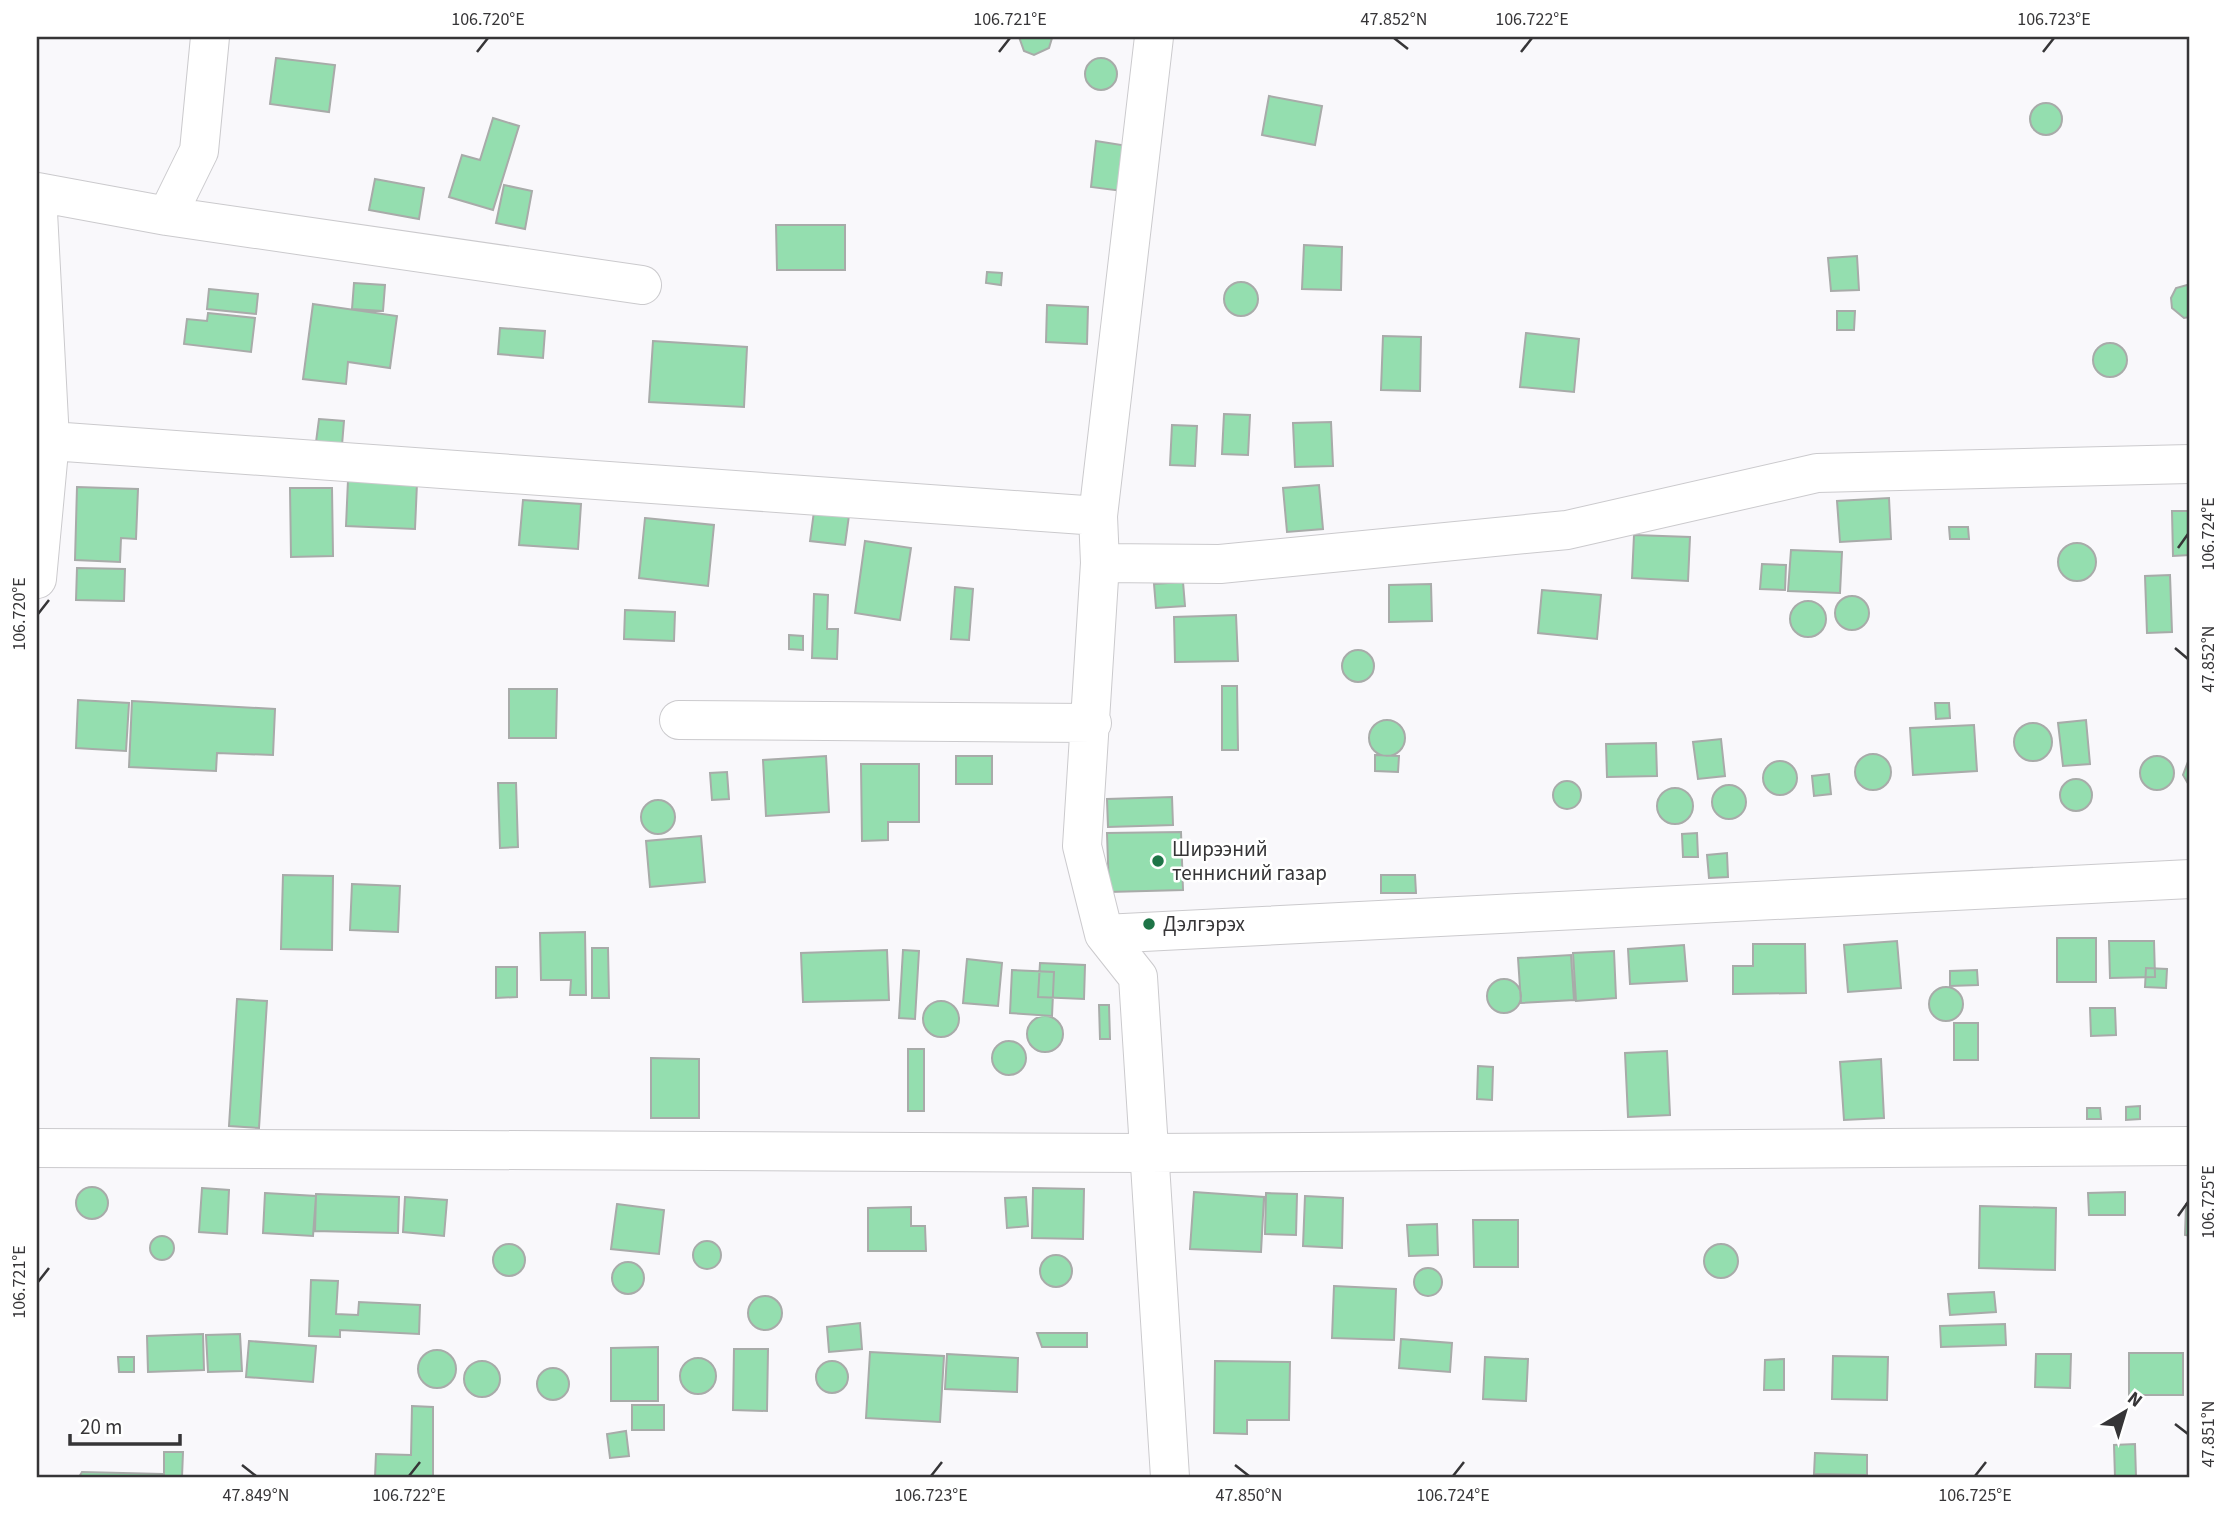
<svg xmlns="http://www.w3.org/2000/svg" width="2227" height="1514" viewBox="0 0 2227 1514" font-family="'Source Sans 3',sans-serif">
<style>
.building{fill:#94deaf;stroke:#a8aba9;stroke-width:2}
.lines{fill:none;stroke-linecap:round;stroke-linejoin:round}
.minor-casing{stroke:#cbcacd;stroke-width:40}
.minor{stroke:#fff;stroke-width:38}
.ticks{fill:none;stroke:#363537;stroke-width:2.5}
.poi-dot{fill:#1e7447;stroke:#fff;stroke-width:2.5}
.labels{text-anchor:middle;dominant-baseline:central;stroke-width:5;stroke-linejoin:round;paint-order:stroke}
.poi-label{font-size:21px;fill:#363537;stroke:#fff;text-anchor:start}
.neatline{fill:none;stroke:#363537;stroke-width:2.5}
.ticks-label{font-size:18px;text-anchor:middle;fill:#363537}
</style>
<rect width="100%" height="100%" fill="#f9f8fb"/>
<!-- building -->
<path class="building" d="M1019 37H1051L1052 38 1049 48 1034 55 1024 51Z
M1085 74a16 16 0 1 1 32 0a16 16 0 1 1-32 0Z
M276 58 335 65 329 112 270 104Z
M1269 96 1322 106 1315 145 1262 135Z
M2030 119a16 16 0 1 1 32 0a16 16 0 1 1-32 0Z
M493 118 519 126 493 210 449 197 462 155 480 160Z
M1096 141 1128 146 1122 191 1091 187Z
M375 179 424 188 419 219 369 210Z
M504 185 532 191 525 229 496 223Z
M776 225H845V270H777Z
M1304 245 1342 247 1341 290 1302 289Z
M1857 256 1859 290 1831 291 1828 258Z
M987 272 1002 273 1001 285 986 283Z
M1224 299a17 17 0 1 1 34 0a17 17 0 1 1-34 0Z
M354 283 385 285 383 311 352 309Z
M2187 285H2190V317L2184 318 2172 308 2171 298 2176 288Z
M209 289 258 294 256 314 207 309Z
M313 304 397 316 390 368 348 362 346 384 303 379Z
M1047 305 1088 307 1087 344 1046 342Z
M1837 311H1855L1854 330H1837Z
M208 313 255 318 251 352 184 344 187 319 207 321Z
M500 328 545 331 543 358 498 354Z
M1526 333 1579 339 1574 392 1520 387Z
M1383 336 1421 337 1420 391 1381 390Z
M653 341 747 347 744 407 649 402Z
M2093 360a17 17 0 1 1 34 0a17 17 0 1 1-34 0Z
M1224 414 1250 415 1248 455 1222 454Z
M319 419 344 421 342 445 316 442Z
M1331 422 1333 466 1295 467 1293 423Z
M1172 425 1197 426 1195 466 1170 465Z
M348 480 417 483 415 529 346 526Z
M1319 485 1323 529 1287 532 1283 488Z
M77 487 138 489 136 539 121 538 120 562 75 560Z
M290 488H332L333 556 291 557Z
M1889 498 1891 539 1840 542 1837 501Z
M523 500 581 504 578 549 519 545Z
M815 504 850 508 845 545 810 541Z
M2172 511H2190V555L2173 556Z
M645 518 714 525 708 586 639 578Z
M1949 527H1968L1969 539H1950Z
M1634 535 1690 537 1688 581 1632 578Z
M865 541 911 548 900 620 855 613Z
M2058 562a19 19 0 1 1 38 0a19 19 0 1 1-38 0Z
M1791 550 1842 552 1840 593 1788 591Z
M1762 564 1786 565 1785 590 1760 589Z
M77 568 125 569 124 601 76 600Z
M2170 575 2172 632 2147 633 2145 576Z
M1183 582 1185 606 1156 608 1154 584Z
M1431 584 1432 621 1389 622V585Z
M955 587 973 589 969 640 951 639Z
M1542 590 1601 595 1597 639 1538 633Z
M814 594 828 595 827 629H838L837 659 812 658Z
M1835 613a17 17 0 1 1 34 0a17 17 0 1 1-34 0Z
M1790 619a18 18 0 1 1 36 0a18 18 0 1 1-36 0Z
M625 610 675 612 674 641 624 639Z
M1236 615 1238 661 1175 662 1174 617Z
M789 635 803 636V650L789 649Z
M1342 666a16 16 0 1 1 32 0a16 16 0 1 1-32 0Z
M1222 686H1237L1238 750H1222Z
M509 689H557L556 738H509Z
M78 700 129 703 126 751 76 748Z
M132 701 275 709 273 755 217 753 216 771 129 767Z
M1935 703H1949L1950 718 1936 719Z
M2086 720 2090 764 2063 766 2058 723Z
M1369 738a18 18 0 1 1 36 0a18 18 0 1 1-36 0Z
M2014 742a19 19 0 1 1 38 0a19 19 0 1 1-38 0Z
M1974 725 1977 771 1913 775 1910 728Z
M1721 739 1725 776 1698 779 1693 742Z
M1656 743 1657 776 1607 777 1606 744Z
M1855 772a18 18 0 1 1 36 0a18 18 0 1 1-36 0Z
M1375 755 1399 756 1398 772 1375 771Z
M2140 773a17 17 0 1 1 34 0a17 17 0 1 1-34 0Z
M826 756 829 812 766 816 763 760Z
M956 756H992V784H956Z
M2189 759H2190V787L2183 775Z
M1763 778a17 17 0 1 1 34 0a17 17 0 1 1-34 0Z
M861 764H919V822H888V840L862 841Z
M727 772 729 799 712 800 710 773Z
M1829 774 1831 794 1814 796 1812 776Z
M2060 795a16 16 0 1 1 32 0a16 16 0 1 1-32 0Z
M1553 795a14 14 0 1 1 28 0a14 14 0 1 1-28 0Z
M498 783H516L518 847 500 848Z
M1712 802a17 17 0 1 1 34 0a17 17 0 1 1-34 0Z
M1657 806a18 18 0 1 1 36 0a18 18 0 1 1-36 0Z
M1172 797 1173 825 1108 827 1107 799Z
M641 817a17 17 0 1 1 34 0a17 17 0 1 1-34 0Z
M1181 832 1183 890 1109 892 1107 833Z
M1697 833 1698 857H1683L1682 834Z
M701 836 705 882 650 887 646 841Z
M1727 853 1728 877 1709 878 1707 855Z
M283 875 333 876 332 950 281 949Z
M1381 875H1415L1416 893H1381Z
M352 884 400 886 398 932 350 930Z
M585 932 586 995H570L571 980H541L540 933Z
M2057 938H2096V982H2057Z
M1897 941 1901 988 1848 992 1844 945Z
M2109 941H2154L2155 977 2110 978Z
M1753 944H1805L1806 993 1733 994V966H1753Z
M1684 945 1687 981 1630 984 1628 949Z
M592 948H608L609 998H592Z
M887 950 889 1000 803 1002 801 953Z
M903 950 919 951 915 1019 899 1018Z
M1614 951 1616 998 1576 1001 1573 953Z
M1571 955 1574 1000 1521 1003 1518 958Z
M967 959 1002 963 998 1006 963 1003Z
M1040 963 1085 965 1084 999 1038 997Z
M496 967H517V997L496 998Z
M2146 968 2167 969 2166 988 2145 987Z
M1012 970 1054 972 1052 1016 1010 1013Z
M1977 970 1978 985 1950 986V971Z
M1487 996a17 17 0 1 1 34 0a17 17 0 1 1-34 0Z
M1929 1004a17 17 0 1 1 34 0a17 17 0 1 1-34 0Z
M237 999 267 1001 259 1128 229 1126Z
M923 1019a18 18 0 1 1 36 0a18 18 0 1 1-36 0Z
M1099 1005H1109L1110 1039H1100Z
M2090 1008H2115L2116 1035 2091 1036Z
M1027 1034a18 18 0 1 1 36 0a18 18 0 1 1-36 0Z
M1954 1023H1978V1060H1954Z
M992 1058a17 17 0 1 1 34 0a17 17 0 1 1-34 0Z
M908 1049H924V1111H908Z
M1667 1051 1670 1115 1628 1117 1625 1053Z
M651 1058 699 1059V1118H651Z
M1881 1059 1884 1118 1844 1120 1840 1062Z
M1478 1066 1493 1067 1492 1100 1477 1099Z
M2140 1106V1119L2126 1120V1107Z
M2087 1108H2100L2101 1119H2087Z
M76 1203a16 16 0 1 1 32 0a16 16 0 1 1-32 0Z
M202 1188 229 1190 227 1234 199 1232Z
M1033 1188 1084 1189 1083 1239 1032 1238Z
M1194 1192 1264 1197 1261 1252 1190 1249Z
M2125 1192V1215H2089L2088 1193Z
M265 1193 316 1196 313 1236 263 1233Z
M1266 1193 1297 1194 1296 1235 1265 1234Z
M316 1194 399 1197 398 1233 315 1231Z
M1305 1196 1343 1198 1342 1248 1303 1246Z
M405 1197 447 1200 444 1236 403 1232Z
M1026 1197 1028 1226 1007 1228 1005 1198Z
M617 1204 664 1210 659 1254 611 1249Z
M2186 1204H2190V1236L2185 1235Z
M1980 1206 2056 1208 2055 1270 1979 1268Z
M911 1207V1226H925L926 1251H868V1208Z
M1473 1220H1518V1267H1474Z
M1437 1224 1438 1255 1409 1256 1407 1225Z
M150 1248a12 12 0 1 1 24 0a12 12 0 1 1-24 0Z
M693 1255a14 14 0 1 1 28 0a14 14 0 1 1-28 0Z
M1704 1261a17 17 0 1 1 34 0a17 17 0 1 1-34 0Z
M493 1260a16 16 0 1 1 32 0a16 16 0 1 1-32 0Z
M1040 1271a16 16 0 1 1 32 0a16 16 0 1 1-32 0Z
M612 1278a16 16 0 1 1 32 0a16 16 0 1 1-32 0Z
M1414 1282a14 14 0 1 1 28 0a14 14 0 1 1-28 0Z
M311 1280 338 1281 336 1314 358 1315 359 1302 420 1305 419 1334 340 1330V1337L309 1336Z
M1334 1286 1396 1289 1394 1340 1332 1338Z
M1994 1292 1996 1312 1950 1315 1948 1294Z
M748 1313a17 17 0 1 1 34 0a17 17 0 1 1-34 0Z
M860 1323 862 1349 829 1352 827 1327Z
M2005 1324 2006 1345 1941 1347 1940 1326Z
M1037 1333H1087V1347H1042Z
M203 1334 204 1370 148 1372 147 1336Z
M240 1334 242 1371 208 1372 206 1335Z
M1401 1339 1452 1343 1450 1372 1399 1368Z
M249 1341 316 1346 313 1382 246 1377Z
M658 1347V1401H611V1348Z
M734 1349H768L767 1411 733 1410Z
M418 1369a19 19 0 1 1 38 0a19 19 0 1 1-38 0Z
M870 1352 944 1356 940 1422 866 1418Z
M2129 1353H2183V1395H2129Z
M947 1354 1018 1358 1017 1392 945 1389Z
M2036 1354H2071L2070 1388 2035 1387Z
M1833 1356 1888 1357 1887 1400 1832 1399Z
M118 1357H134V1372H119Z
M1485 1357 1528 1359 1526 1401 1483 1399Z
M680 1376a18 18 0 1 1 36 0a18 18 0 1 1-36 0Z
M1784 1359V1390H1764L1765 1360Z
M464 1379a18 18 0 1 1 36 0a18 18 0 1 1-36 0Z
M816 1377a16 16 0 1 1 32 0a16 16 0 1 1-32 0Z
M1215 1361 1290 1362 1289 1420H1247V1434L1214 1433Z
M537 1384a16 16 0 1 1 32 0a16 16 0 1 1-32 0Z
M632 1405H664V1430H632Z
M412 1406 433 1407V1477H375L376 1454 411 1455Z
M626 1431 629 1456 610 1458 607 1434Z
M2135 1444 2136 1477H2115L2114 1445Z
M164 1452H183L182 1477H79L82 1472 164 1474Z
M1815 1453 1867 1455V1475L1814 1474Z"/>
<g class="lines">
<!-- minor casing -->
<g class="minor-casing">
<path id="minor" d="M1154 37 1098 516 1100 563 1082 846 1104 934 1138 977 1170 1477
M37 192 167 216 642 285
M37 193 50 440 37 579
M167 216 199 151 210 37
M37 440 1098 516
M1100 563 1220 564 1567 530 1817 473 2190 464
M679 720 1092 723
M1104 934 2190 879
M37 1148 1149 1153 2190 1146"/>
</g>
<!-- minor -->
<use href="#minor" class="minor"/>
</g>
<!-- ticks -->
<path class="ticks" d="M1394 38 1408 49M477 52 488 38M999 52 1010 38M1521 52 1532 38M2043 52 2054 38M2178 548 2188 534M38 614 49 600M2175 648 2188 659M2178 1216 2188 1202M38 1282 49 1268M2175 1424 2188 1434M242 1465 256 1476M1235 1465 1249 1476M409 1476 420 1462M931 1476 942 1462M1453 1476 1464 1462M1975 1476 1986 1462"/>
<!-- markers -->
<g class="poi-dot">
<circle cx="1158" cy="861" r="7"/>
<circle cx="1149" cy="924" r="7"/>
</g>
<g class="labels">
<!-- poi labels -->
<g class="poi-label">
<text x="1172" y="849">Ширээний<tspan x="1172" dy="24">теннисний газар</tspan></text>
<text x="1163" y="924">Дэлгэрэх</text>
</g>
</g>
<!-- border -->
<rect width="2227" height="1514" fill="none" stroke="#ffffff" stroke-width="77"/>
<!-- north arrow -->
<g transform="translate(2125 1412) rotate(38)" stroke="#ffffff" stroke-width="5" paint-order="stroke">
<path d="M0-5L12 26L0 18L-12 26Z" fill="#363537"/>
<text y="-10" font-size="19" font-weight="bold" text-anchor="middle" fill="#363537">N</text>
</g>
<!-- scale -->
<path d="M70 1434v10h110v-10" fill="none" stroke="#363537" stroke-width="3.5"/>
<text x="80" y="1434" font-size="21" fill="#363537" stroke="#ffffff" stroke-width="5" paint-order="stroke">20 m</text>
<rect x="38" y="38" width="2150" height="1438" class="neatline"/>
<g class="ticks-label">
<text x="488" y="25">106.720°E</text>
<text x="1010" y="25">106.721°E</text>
<text x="1394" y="25">47.852°N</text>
<text x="1532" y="25">106.722°E</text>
<text x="2054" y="25">106.723°E</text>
<text transform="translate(2208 534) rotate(-90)" y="6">106.724°E</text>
<text transform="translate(19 614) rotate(-90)" y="6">106.720°E</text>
<text transform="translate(2208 659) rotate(-90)" y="6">47.852°N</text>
<text transform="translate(2208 1202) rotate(-90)" y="6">106.725°E</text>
<text transform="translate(19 1282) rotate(-90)" y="6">106.721°E</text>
<text transform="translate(2208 1434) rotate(-90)" y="6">47.851°N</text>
<text x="256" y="1501">47.849°N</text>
<text x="409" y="1501">106.722°E</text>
<text x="931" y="1501">106.723°E</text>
<text x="1249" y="1501">47.850°N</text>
<text x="1453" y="1501">106.724°E</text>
<text x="1975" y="1501">106.725°E</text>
</g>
</svg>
